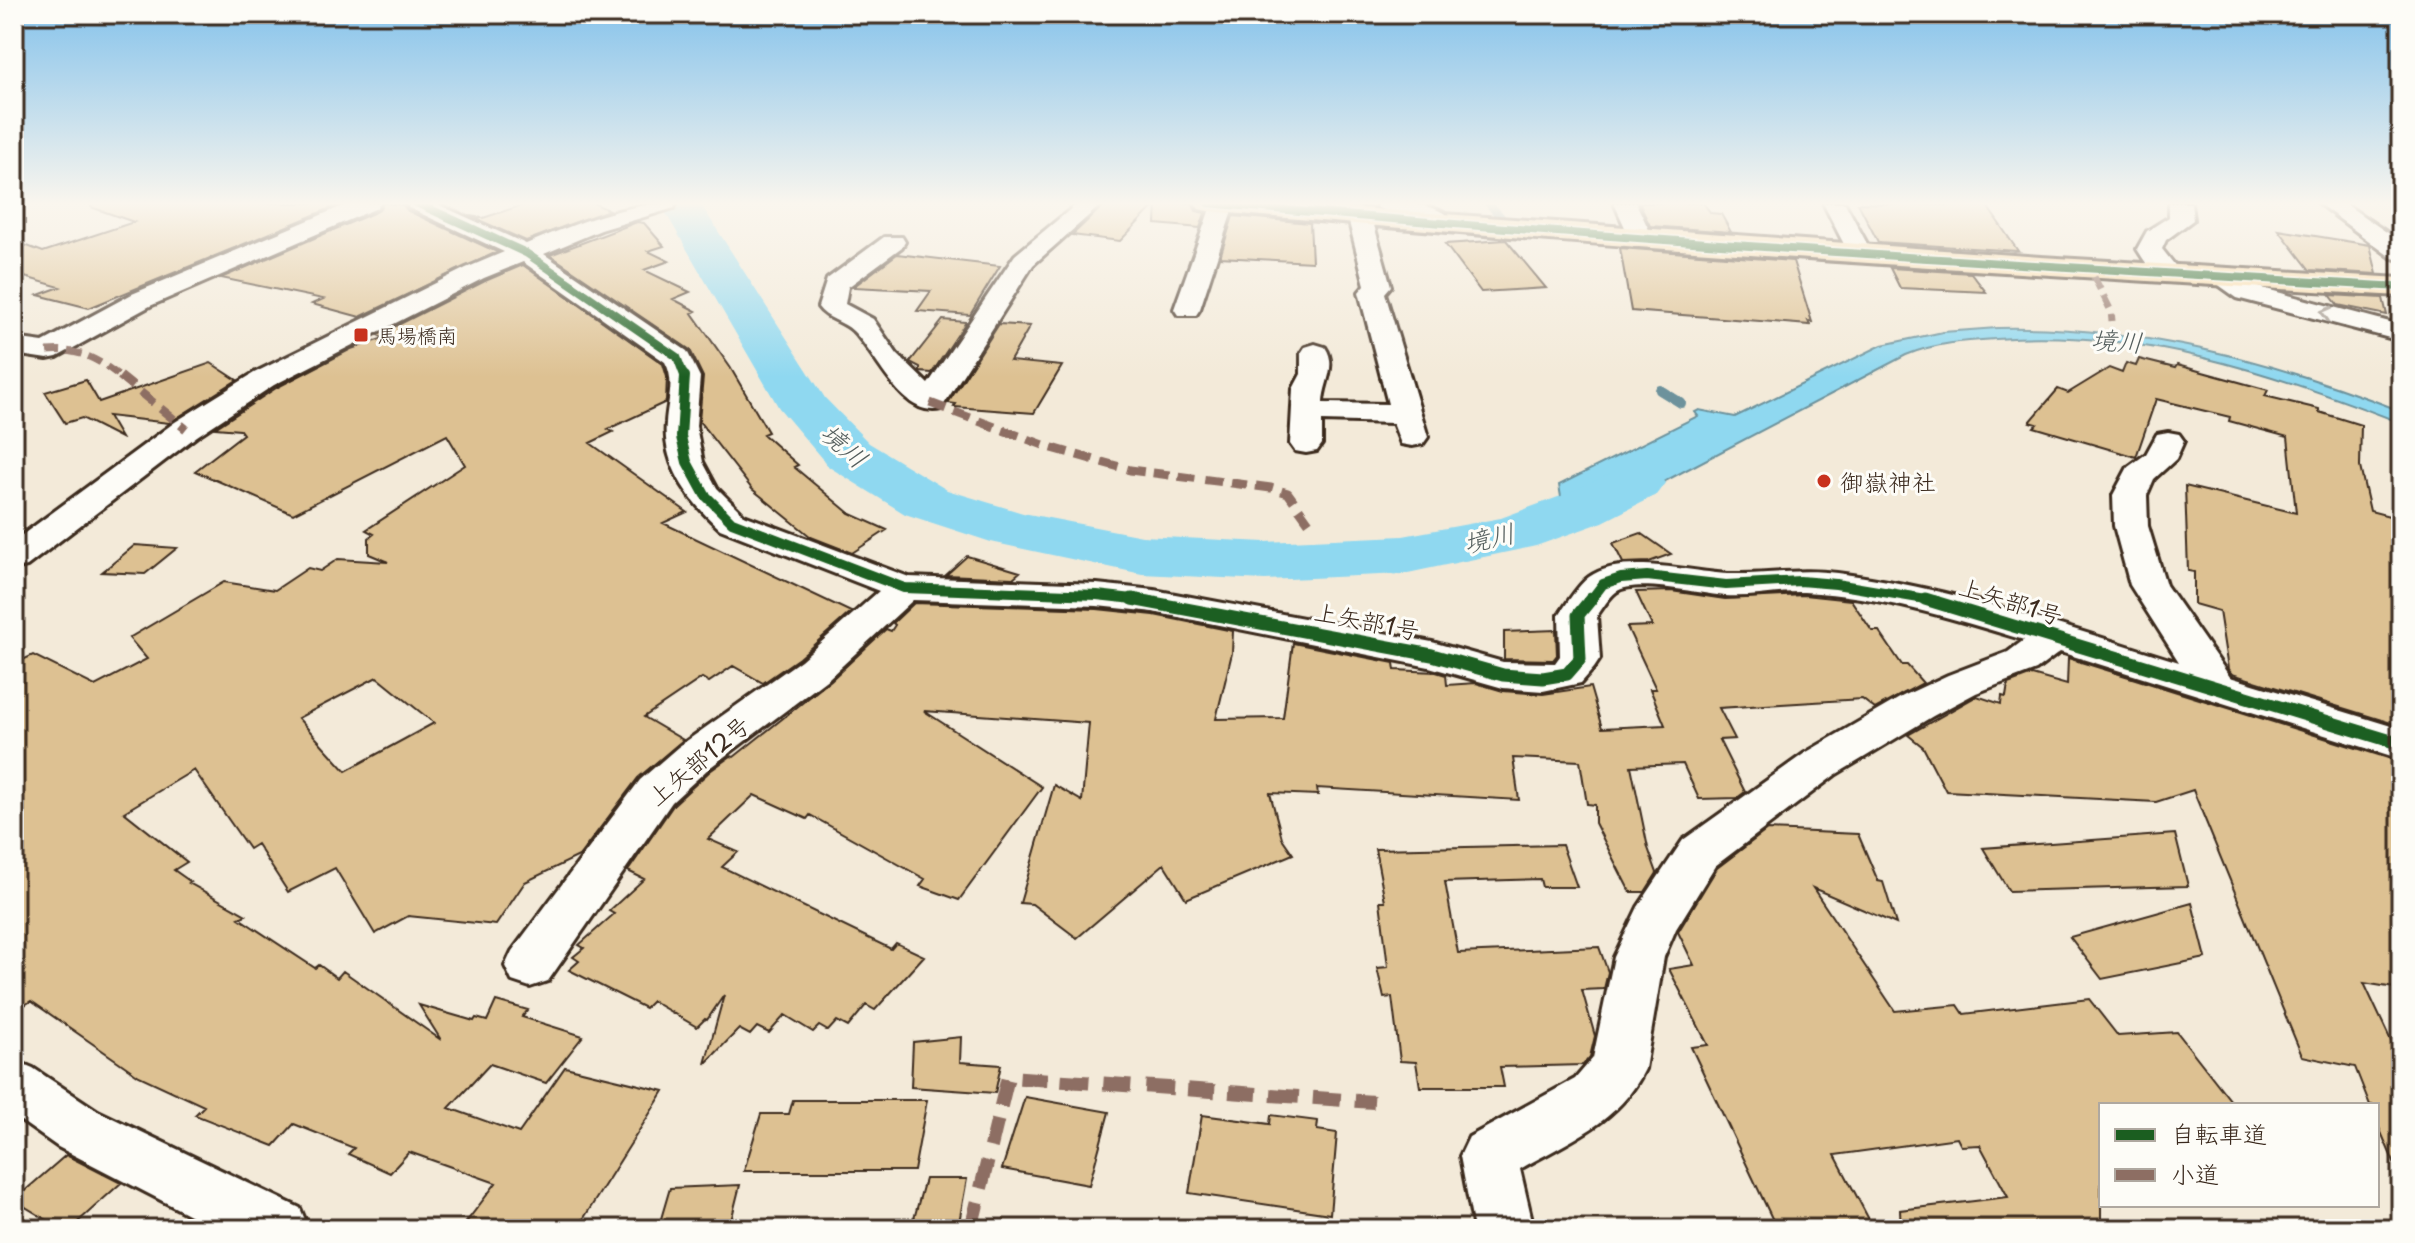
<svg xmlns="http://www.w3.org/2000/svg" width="2415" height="1243" viewBox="0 0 2415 1243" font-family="'Playpen Sans','Klee One',sans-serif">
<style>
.water{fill:#8fd8f0;stroke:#6d929c;stroke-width:2}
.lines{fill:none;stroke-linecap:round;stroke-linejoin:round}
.stream-far1{stroke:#6d929c;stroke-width:8}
.stream{stroke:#6d929c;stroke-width:10}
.river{fill:#8fd8f0;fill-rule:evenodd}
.building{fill:#ddc192;stroke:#3b2a1e;stroke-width:2;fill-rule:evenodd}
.minor-casing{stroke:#3b2a1e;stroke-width:6}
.major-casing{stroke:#3b2a1e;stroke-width:6}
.minor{fill:#fdfcf7;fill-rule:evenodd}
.major{fill:#fbddab;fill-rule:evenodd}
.quiet-far2{stroke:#8d6e63;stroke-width:7;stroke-dasharray:14 7;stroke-linecap:butt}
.quiet-far1{stroke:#8d6e63;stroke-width:9;stroke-dasharray:17 9;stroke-linecap:butt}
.quiet{stroke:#8d6e63;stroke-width:14;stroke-dasharray:28 14;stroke-linecap:butt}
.cycleway-far2-casing{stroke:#fdfcf7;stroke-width:11}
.cycleway-far1-casing{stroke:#fdfcf7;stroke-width:14}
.cycleway-casing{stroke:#fdfcf7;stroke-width:18}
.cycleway-far2{stroke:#1b5e20;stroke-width:8}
.cycleway-far1{stroke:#1b5e20;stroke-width:10}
.cycleway{stroke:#1b5e20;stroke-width:13}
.oneway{stroke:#9c938a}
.poi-dot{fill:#c8321e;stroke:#fdfcf7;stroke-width:3}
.labels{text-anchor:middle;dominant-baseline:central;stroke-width:6;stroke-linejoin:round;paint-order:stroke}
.far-poi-label{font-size:20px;fill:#3b2a1e;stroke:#fdfcf7;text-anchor:start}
.poi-label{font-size:24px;fill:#3b2a1e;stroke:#fdfcf7;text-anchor:start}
.street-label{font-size:24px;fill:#3b2a1e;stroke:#fdfcf7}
.water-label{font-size:26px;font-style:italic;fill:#545e5d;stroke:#fdfcf7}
</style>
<rect width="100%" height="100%" fill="#f3ead9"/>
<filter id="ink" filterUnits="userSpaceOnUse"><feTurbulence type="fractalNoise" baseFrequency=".0125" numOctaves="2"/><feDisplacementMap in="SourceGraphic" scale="16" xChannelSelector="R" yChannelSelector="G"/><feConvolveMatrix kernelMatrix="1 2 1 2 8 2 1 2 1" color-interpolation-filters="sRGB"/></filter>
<g filter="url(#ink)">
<!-- water -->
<path class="water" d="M1997 328C2138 325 2270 360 2401 411V423C2271 372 2138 328 1996 339 1965 341 1935 343 1906 355L1648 490 1586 520 1548 532 1562 503 1559 485 1698 416 1695 412 1699 410 1735 417 1882 345 1943 332Z"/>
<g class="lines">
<!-- stream-far1 -->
<path class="stream-far1" d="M1488 203 1501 217"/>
<!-- stream -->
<path class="stream" d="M1660 390 1681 403"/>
<!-- river -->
<path class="river" d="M660 203H700L825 398 869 443 947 490 1023 513 1142 536 1265 542 1403 536 1501 518 1561 496 1616 471 1636 466 1656 471 1665 483 1656 495 1603 522 1536 546 1403 574 1265 580 1142 574 991 542 905 514 829 467 779 408Z"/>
</g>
<!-- building -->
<path class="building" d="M92 203H343L89 308 38 295 60 287 14 274V241L43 252 134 222 91 207Z
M383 203 403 205 408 211 497 252 360 317 312 304 323 299 221 278 378 211Z
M529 203H593L609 210 526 241 470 216 483 218Z
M1106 203H1192L1196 211 1205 213 1200 228 1156 224 1157 203 1120 241 1072 235Z
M1639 203H1703L1711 213 1721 214 1731 232 1650 226Z
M1858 203 1987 206 2018 251 1878 242Z
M1233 216 1310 223 1312 262 1220 257Z
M637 222 644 223 664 246 648 251 669 261 644 270 690 292 673 299 696 311 692 313 730 367 768 432 763 434 798 465 794 467 849 513 887 530 852 553 811 537 752 489 699 421 703 377 690 350 550 255Z
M2279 230 2370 245 2377 274 2310 270Z
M1506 240 1546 288 1481 292 1445 244Z
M1620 248 1793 261 1812 322 1808 321 1810 325 1631 311Z
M897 254 1000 266 970 315 917 311 931 291 853 287Z
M523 265 663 364 667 377 666 402 608 429 613 432 590 443 687 512 663 523 851 612 799 658 763 683 733 666 709 682 702 678 644 717 683 740 638 778 579 856 525 882 496 925 408 916 375 934 335 868 288 892 257 844 249 849 194 770 124 812 187 862 174 870 191 882 189 883 246 915 239 918 315 968 319 965 337 978 343 971 441 1040 419 1005 474 1021 476 1018 487 1021 496 1001 528 1010 522 1017 583 1036 546 1083 490 1064 449 1108 519 1133 565 1067 664 1091 577 1229H461L496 1183 409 1152 390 1173 348 1154 354 1148 294 1124 274 1146 195 1115 204 1106 139 1076 31 1001 14 1012V664L33 655 95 686 147 659 129 638 224 582 275 590 308 568 320 571 338 559 388 562 369 554V538L374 534 366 530 465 465 447 435 293 514 195 471 243 434 240 430 215 428 276 388 351 349 384 338 378 335 485 281ZM377 677 434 723 346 771 298 718Z
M1890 268 1971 273 1986 292 1900 288Z
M2330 295 2383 298 2387 315 2338 305Z
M943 320 966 322 932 373 920 372V367L910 362Z
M999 324 1030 326 1010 361 1062 366 1034 413 954 407 956 404 948 403Z
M2139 359 2175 368 2177 365 2268 390 2265 396 2319 409V412L2361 425 2360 467 2370 511 2401 519V726L2232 674 2228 669 2219 611 2194 604V572L2188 571 2185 486 2296 513 2288 437 2229 421 2230 417 2156 399 2136 457 2034 427 2037 424 2030 422 2058 389 2068 393 2109 368 2122 373 2126 363 2136 366Z
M211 363 237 380 169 423 108 416 121 438 82 418 65 423 45 392 86 380 99 402Z
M1641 533 1671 554 1649 562 1623 563 1613 543Z
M135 545 177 548 145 574 102 572Z
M967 556 1020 572 1013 578 946 575Z
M1671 591 1725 599 1804 595 1851 600 1872 631H1879L1902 665H1907L1923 683 1875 709 1862 699 1719 708 1735 739 1719 740 1745 792 1737 798 1699 799 1683 764 1631 766 1648 848 1657 873 1645 892H1630L1595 823V805L1587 804 1580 761 1513 758 1519 800 1317 788 1318 795 1270 793 1282 838 1293 854 1186 899 1164 864 1077 938 1032 904 1020 903 1054 785 1082 801 1089 723 924 711 1042 787 959 900 920 886 925 879 810 815 807 819 754 795 708 839 738 852 722 867 891 949 896 943 924 956 875 1010 866 1005 848 1027 837 1021 828 1031 819 1026 813 1032 785 1015 769 1033 757 1027 750 1035 739 1029 705 1064 724 995 707 1020 705 1019 697 1027 652 1001 645 1008 569 970 579 961 573 957 584 948 579 945 614 914 609 911 644 879 628 871 674 804 710 771 731 756 734 757 831 680 886 629 891 631 895 625 893 623 914 603 1097 609 1154 615 1233 631 1232 653 1216 719 1283 718 1293 643 1394 663 1395 670 1436 672 1446 675 1447 685 1476 683 1503 691 1543 694 1590 687 1602 728 1665 725 1650 689H1656L1627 627 1652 626 1636 592Z
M1556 630 1557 655 1553 660 1504 659V632Z
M2068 658 2401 762V989L2364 983 2401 1062V1179L2377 1123V1105H2370L2355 1067 2302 1056 2193 790 2156 802 1946 791 1923 747 1908 735 1977 696 2001 704 2002 696 2006 697 2008 684 2032 675 2067 685Z
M1767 830 1858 834 1878 881 1883 882 1896 924 1813 888 1895 1011 1958 1005 1964 1014 2089 999 2118 1036 2177 1032 2234 1105H2101V1229H1901L1900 1210 2008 1197 1980 1145 1961 1146 1957 1138 1835 1155 1874 1229H1777L1691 1047 1708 1045 1669 969 1694 965 1678 932 1717 868Z
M2175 834 2188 886 2009 891 1983 848Z
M1562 845 1577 887H1542L1540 879 1445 882 1458 953 1599 947 1608 972 1604 989 1582 990 1595 1036 1590 1057 1583 1065 1500 1067 1504 1087H1420L1416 1062 1400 1061 1392 997 1384 998 1377 968 1388 967 1380 901H1385L1375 849Z
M2192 903 2206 958 2102 979 2070 937Z
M961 1037 960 1062 1001 1065 995 1093 911 1087 913 1042Z
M1025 1097 1109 1112 1089 1185 1002 1169Z
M793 1100H927L914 1171H744L761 1114H789Z
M1202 1115 1270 1124 1271 1115 1318 1121 1317 1130 1337 1133 1330 1214 1189 1193Z
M66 1155 121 1183 70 1229H62L14 1200Z
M925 1179H967L958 1228 912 1226Z
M740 1185 729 1229H658L670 1188Z"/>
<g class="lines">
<!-- minor casing -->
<g class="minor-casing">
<path id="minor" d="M350 203H380L377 208 150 306 57 357 47 359 14 354V338L43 342 132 294Z
M406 203H435L526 244C575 224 623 203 677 203L674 208 601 230 544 254 687 351 700 377 696 426 703 462 717 488 744 515 909 577 1097 584 1154 590 1432 642 1503 662 1555 663 1560 656 1559 615C1567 603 1578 585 1589 577 1622 553 1690 572 1728 574 1765 575 1800 568 1837 573 1955 588 2066 627 2179 662L2130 585 2114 526 2113 495 2128 467 2146 454 2157 434 2168 432 2179 434 2184 441 2176 459 2154 479 2147 495 2148 526 2166 585 2230 677 2401 729V759L2060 652 2036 670 1976 693 1933 716 1835 775 1715 866 1676 929 1664 957 1645 1069C1620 1122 1569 1141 1520 1169L1534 1229H1474L1460 1156 1469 1137 1575 1079 1593 1058 1614 957 1638 907 1683 840 1805 753 1903 696 1948 675 2008 652 2024 640C1952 618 1880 596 1804 592 1778 591 1751 598 1725 596 1700 594 1635 578 1616 592 1609 597 1602 609 1597 616L1600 659 1594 668 1581 683 1543 691 1503 688 1429 667 1154 612 1097 606 913 600 829 678 708 769 672 802 548 981 530 987 512 981 505 966 512 951 640 780 678 747 801 660 879 591 720 529C690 502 662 465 666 423 667 401 676 382 665 362L523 262 484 278 274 385 197 436 27 566 14 569V541L175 422 254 373 466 268 504 252 409 208Z
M1078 203H1103L1033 265 941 409C902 419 876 353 853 331 843 321 826 319 818 307L827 279 884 237H902L905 242 902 247 848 287 845 304 873 319 897 354 928 384 1015 255Z
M1212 203 1234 205 1200 309 1196 315H1178L1174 309Z
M1375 203C1401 203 1438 200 1456 224L1452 229C1440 232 1395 213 1378 208Z
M1614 203H1636L1653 238 1650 243H1632Z
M1823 203H1845L1872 253 1869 258H1851Z
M2169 203H2191L2193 220 2166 240 2162 249 2181 273 2177 278C2156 284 2147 264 2137 249L2147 231 2169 217Z
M2318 203H2344L2401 242V260L2392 258Z
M1360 211 1368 213 1372 218 1391 286 1385 293 1428 437 1423 444 1412 446 1401 444 1393 423 1322 421V444L1317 451 1306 453 1295 451 1290 444 1293 389 1301 374V353L1305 347 1315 344 1325 347C1338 366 1323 384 1323 403L1388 404 1359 292 1365 285 1348 218 1352 213Z
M2219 268 2255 286 2401 325V341L2237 298 2206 276 2210 271Z
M14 1060 33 1068 98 1111 300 1208 309 1229H217L58 1147 14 1116Z"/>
</g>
<!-- major casing -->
<g class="major-casing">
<path id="major" d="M1195 203H1292L2041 257 2401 278V296C2003 273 1605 248 1208 211L1199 209Z"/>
</g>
<!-- minor -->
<use href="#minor" class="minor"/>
<!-- major -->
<use href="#major" class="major"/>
<!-- quiet-far2 -->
<path class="quiet-far2" d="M2094 277 2111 311 2112 321
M47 351C79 348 98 359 122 378"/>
<!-- quiet-far1 -->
<path class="quiet-far1" d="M120 376 186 429
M930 403 1049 447 1130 470 1271 488 1288 493 1310 524"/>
<!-- quiet -->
<path class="quiet" d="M971 1229 1008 1077 1374 1102"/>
<!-- cycleway-far2 casing -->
<g class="cycleway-far2-casing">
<path id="cycleway-far2" d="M417 203 526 253 677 357 685 378
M1208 203C1605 239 2003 264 2401 287"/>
</g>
<!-- cycleway-far1 casing -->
<g class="cycleway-far1-casing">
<path id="cycleway-far1" d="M685 376 681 437 687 462 705 495 732 522 904 588 1097 595 1151 601
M1590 601 1603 584 1621 578 1647 576 1726 585 1800 581 1836 584 1937 601"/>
</g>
<!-- cycleway casing -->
<g class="cycleway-casing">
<path id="cycleway" d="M1132 599 1432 655 1503 675 1543 678 1567 674 1580 659 1578 615 1591 599
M1925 599 2401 744"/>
</g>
<!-- cycleway-far2 -->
<use href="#cycleway-far2" class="cycleway-far2"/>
<!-- cycleway-far1 -->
<use href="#cycleway-far1" class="cycleway-far1"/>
<!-- cycleway -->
<use href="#cycleway" class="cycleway"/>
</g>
<!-- one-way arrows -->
<defs><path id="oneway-chevron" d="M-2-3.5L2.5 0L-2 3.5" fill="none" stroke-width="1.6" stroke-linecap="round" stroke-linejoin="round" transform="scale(2)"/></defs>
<use class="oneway" href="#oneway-chevron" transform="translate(2326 313) rotate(-165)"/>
</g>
<!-- sky -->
<linearGradient id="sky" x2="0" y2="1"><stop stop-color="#84c2eb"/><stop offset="0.54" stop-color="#faf6ee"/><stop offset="1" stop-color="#faf6ee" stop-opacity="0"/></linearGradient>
<rect width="2415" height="377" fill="url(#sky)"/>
<!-- markers -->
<g class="poi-dot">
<rect x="353" y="327" width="16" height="16" rx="4"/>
<circle cx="1824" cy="481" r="8"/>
</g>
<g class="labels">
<!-- far-poi labels -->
<g class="far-poi-label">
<text x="377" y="335">馬場橋南</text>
</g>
<!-- poi labels -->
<g class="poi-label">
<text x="1840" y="481">御嶽神社</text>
</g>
<!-- street labels -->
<g class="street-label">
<text transform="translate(2011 600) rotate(17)">上矢部1号</text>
<text transform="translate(1367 620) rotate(11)">上矢部1号</text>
<text transform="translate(698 760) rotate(-40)">上矢部12号</text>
</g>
<!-- water labels -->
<g class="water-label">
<text transform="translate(2117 340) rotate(4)">境川</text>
<text transform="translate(845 445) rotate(41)">境川</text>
<text transform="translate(1489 537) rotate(-13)">境川</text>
</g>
</g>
<!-- margin -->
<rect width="2415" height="1243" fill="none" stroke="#fdfcf7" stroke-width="48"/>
<rect x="24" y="24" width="2367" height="1195" fill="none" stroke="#3b2a1e" stroke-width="3" filter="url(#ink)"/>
<!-- legend -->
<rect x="2099" y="1103" width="280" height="104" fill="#fdfcf7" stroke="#afa8a0" stroke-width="2"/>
<rect x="2115" y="1129" width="40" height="12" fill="#1b5e20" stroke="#afa8a0" stroke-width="2"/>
<text x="2171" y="1143" font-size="24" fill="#3b2a1e">自転車道</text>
<rect x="2115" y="1169" width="40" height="12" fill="#8d6e63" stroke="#afa8a0" stroke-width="2"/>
<text x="2171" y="1183" font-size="24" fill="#3b2a1e">小道</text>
</svg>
